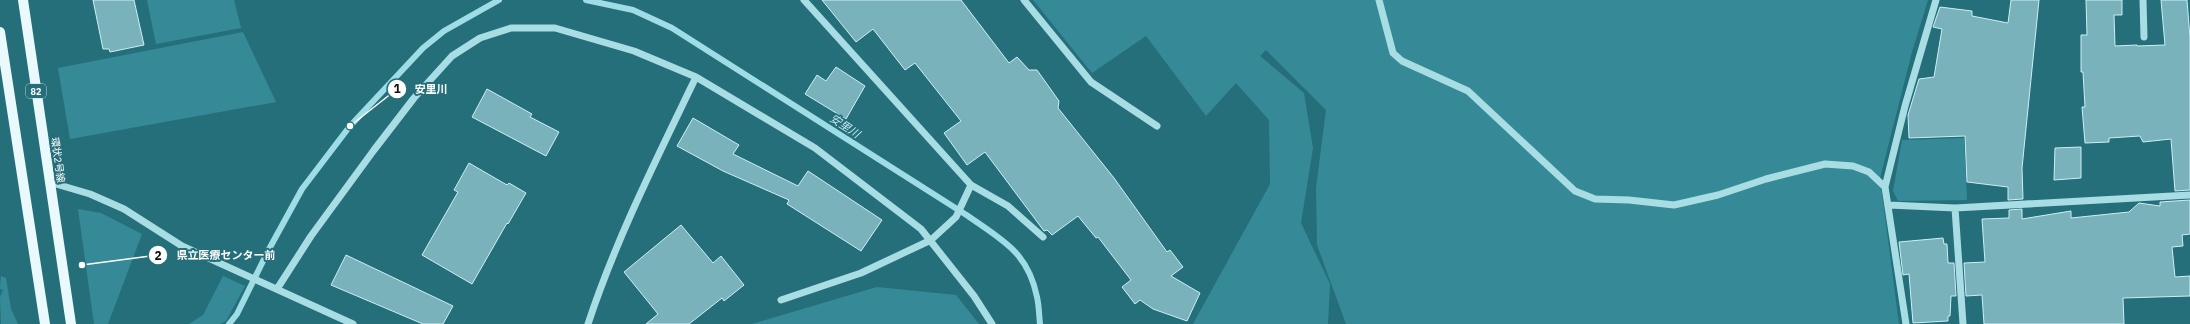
<svg xmlns="http://www.w3.org/2000/svg" width="2190" height="324" viewBox="0 0 2190 324" font-family="'IBM Plex Sans','Noto Sans JP',sans-serif">
<style>
.green{fill:#368a97}
.lines{fill:none;stroke-linecap:round;stroke-linejoin:round}
.stream{stroke:#9edde5;stroke-width:6}
.building{fill:#7ab2bb;stroke:#cceff4}
.minor{stroke:#a9dde4;stroke-width:7}
.major{stroke:#e9f9fc;stroke-width:10}
.labels{text-anchor:middle;dominant-baseline:central;stroke-width:4;stroke-linejoin:round;paint-order:stroke}
.shield{fill:#256f7b;stroke:#bed4d7;stroke-width:1}
.shield-label{font-size:9px;font-weight:bold;fill:#fff}
.street-label{font-size:10px;fill:#fff;stroke:#256f7b}
.water-label{font-size:11px;font-style:italic;fill:#c3ebf0;stroke:#256f7b}
.leader{fill:none;stroke:#fff;stroke-width:1.5}
.callout-dot{fill:#fff;stroke:#256f7b;stroke-width:1.5}
.mark-label{font-size:12px;text-anchor:middle;font-weight:bold;fill:#111}
.callout-label{font-size:11px;text-anchor:middle;font-weight:bold;fill:#fff;stroke:#256f7b;stroke-width:4;stroke-linejoin:round;paint-order:stroke}
</style>
<rect width="100%" height="100%" fill="#256f7b"/>
<!-- green -->
<path class="green" d="M147 0H234L241 28 156 44Z
M1033 0H1928L1912 52 1880 178 1899 324H1346L1317 245 1316 188 1326 110 1266 50 1260 56 1304 93 1313 148 1301 223 1330 284 1328 324H1193L1270 184 1269 120 1236 83 1206 116 1146 36 1092 73Z
M243 32 276 102 70 139 58 68Z
M1964 138 1967 200 1898 201 1893 191 1902 140Z
M78 209 101 213 142 234 108 324H94Z
M1 276 6 278 11 309 18 324H1L0 297 3 290 0 289Z
M223 276 245 286 226 321 220 324H189L203 315Z
M877 287 956 295 979 324H752Z"/>
<g class="lines">
<!-- stream -->
<path class="stream" d="M586 0 633 10 672 28 968 216C1002 240 1028 252 1037 297 1039 305 1039 315 1040 324
M229 324 237 314 268 251 302 189 350 126 423 48 444 31 499 0"/>
</g>
<!-- building -->
<path class="building" d="M93 0H134L144 45 110 52 109 49H103Z
M822 0H961L1009 63 1017 57 1029 70H1037L1059 101 1058 108 1114 178 1167 252 1170 250 1183 267 1171 276 1200 293 1187 321 1153 309 1140 300 1135 304 1122 287 1131 280 1098 237 1096 238 1078 216 1052 235 1047 230 1044 231 985 152 967 165 944 133 961 121 915 63 905 70 873 29 856 42Z
M2011 0H2039L2022 168 2023 199 2008 200V187L1967 182 1965 136 1909 138 1908 115 1919 79 1934 77 1942 29 1933 27 1940 7 1972 11V16L2008 23Z
M2086 0H2122V15H2114L2115 46 2137 45V46L2165 45 2161 0H2187L2190 38V190L2175 191 2171 139 2143 142 2140 136 2109 138V142L2085 143 2082 107H2085L2083 72H2081V35H2087Z
M836 67 865 86 846 119 805 94 817 75 826 81Z
M487 89 532 114 530 117 559 132 546 156 472 117Z
M693 118 739 145 733 154 798 186 808 171 882 220 861 251 787 204 789 200 723 171 677 146Z
M2081 147V178L2054 180 2055 148Z
M469 163 507 185 509 183 526 193 508 224 507 223 472 284 422 255 458 192 454 190Z
M2190 200V234L2182 235 2183 246 2172 247 2175 277 2190 276V296L2123 298 2124 324H1984L1982 295 1966 296 1964 263 1985 262 1982 219 2009 218V210L2022 209V219L2071 211V218L2129 212 2139 203 2160 206V202Z
M681 225 713 263 721 256 744 285 724 301 722 298 689 324H646L658 314 624 272Z
M1943 238 1944 244H1947L1948 263H1954L1956 296H1951L1950 316H1948V321L1913 323 1909 274 1903 275 1899 242Z
M346 255 453 306 443 324H423L331 285Z"/>
<g class="lines">
<!-- minor -->
<path class="minor" d="M1024 0 1091 82 1157 126
M1379 0 1393 53 1402 61 1468 91 1575 191 1595 199 1629 200 1674 205 1718 195 1766 179 1825 164 1853 166 1869 172 1885 187
M2143 0 2144 37
M49 182 90 194 124 209 182 246 353 324
M971 185 1008 206 1043 237
M1889 205 1955 208 2190 195
M1955 208 1963 324
M277 289 311 236 374 150 414 98 452 56 480 38 511 28H555L634 51 696 77 815 148 921 229 974 296 992 324
M781 300 861 273 931 240 956 217 971 185 804 0
M588 324C616 239 657 158 696 77
M1906 324 1885 187 1905 106 1936 0"/>
<!-- major -->
<path class="major" d="M23 0 71 324
M0 32 45 324"/>
</g>
<g class="labels">
<!-- shield labels -->
<rect class="shield" x="26" y="84" width="20" height="14" rx="3"/>
<g class="shield-label">
<text x="36" y="91">82</text>
</g>
<!-- street labels -->
<g class="street-label">
<text transform="translate(58 160) rotate(82)">環状2号線</text>
</g>
<!-- water labels -->
<g class="water-label">
<text transform="translate(845 126) rotate(33)">安里川</text>
</g>
</g>
<!-- callouts -->
<path class="leader" d="M350 126L397 89M82 265L158 255"/>
<g class="callout-dot">
<circle cx="350" cy="126" r="4"/>
<circle cx="82" cy="265" r="4"/>
<circle cx="397" cy="89" r="10"/>
<circle cx="158" cy="255" r="10"/>
</g>
<g class="mark-label">
<text x="397" y="93">1</text>
<text x="158" y="260">2</text>
</g>
<g class="callout-label">
<text x="431" y="93">安里川</text>
<text x="226" y="259">県立医療センター前</text>
</g>
</svg>
